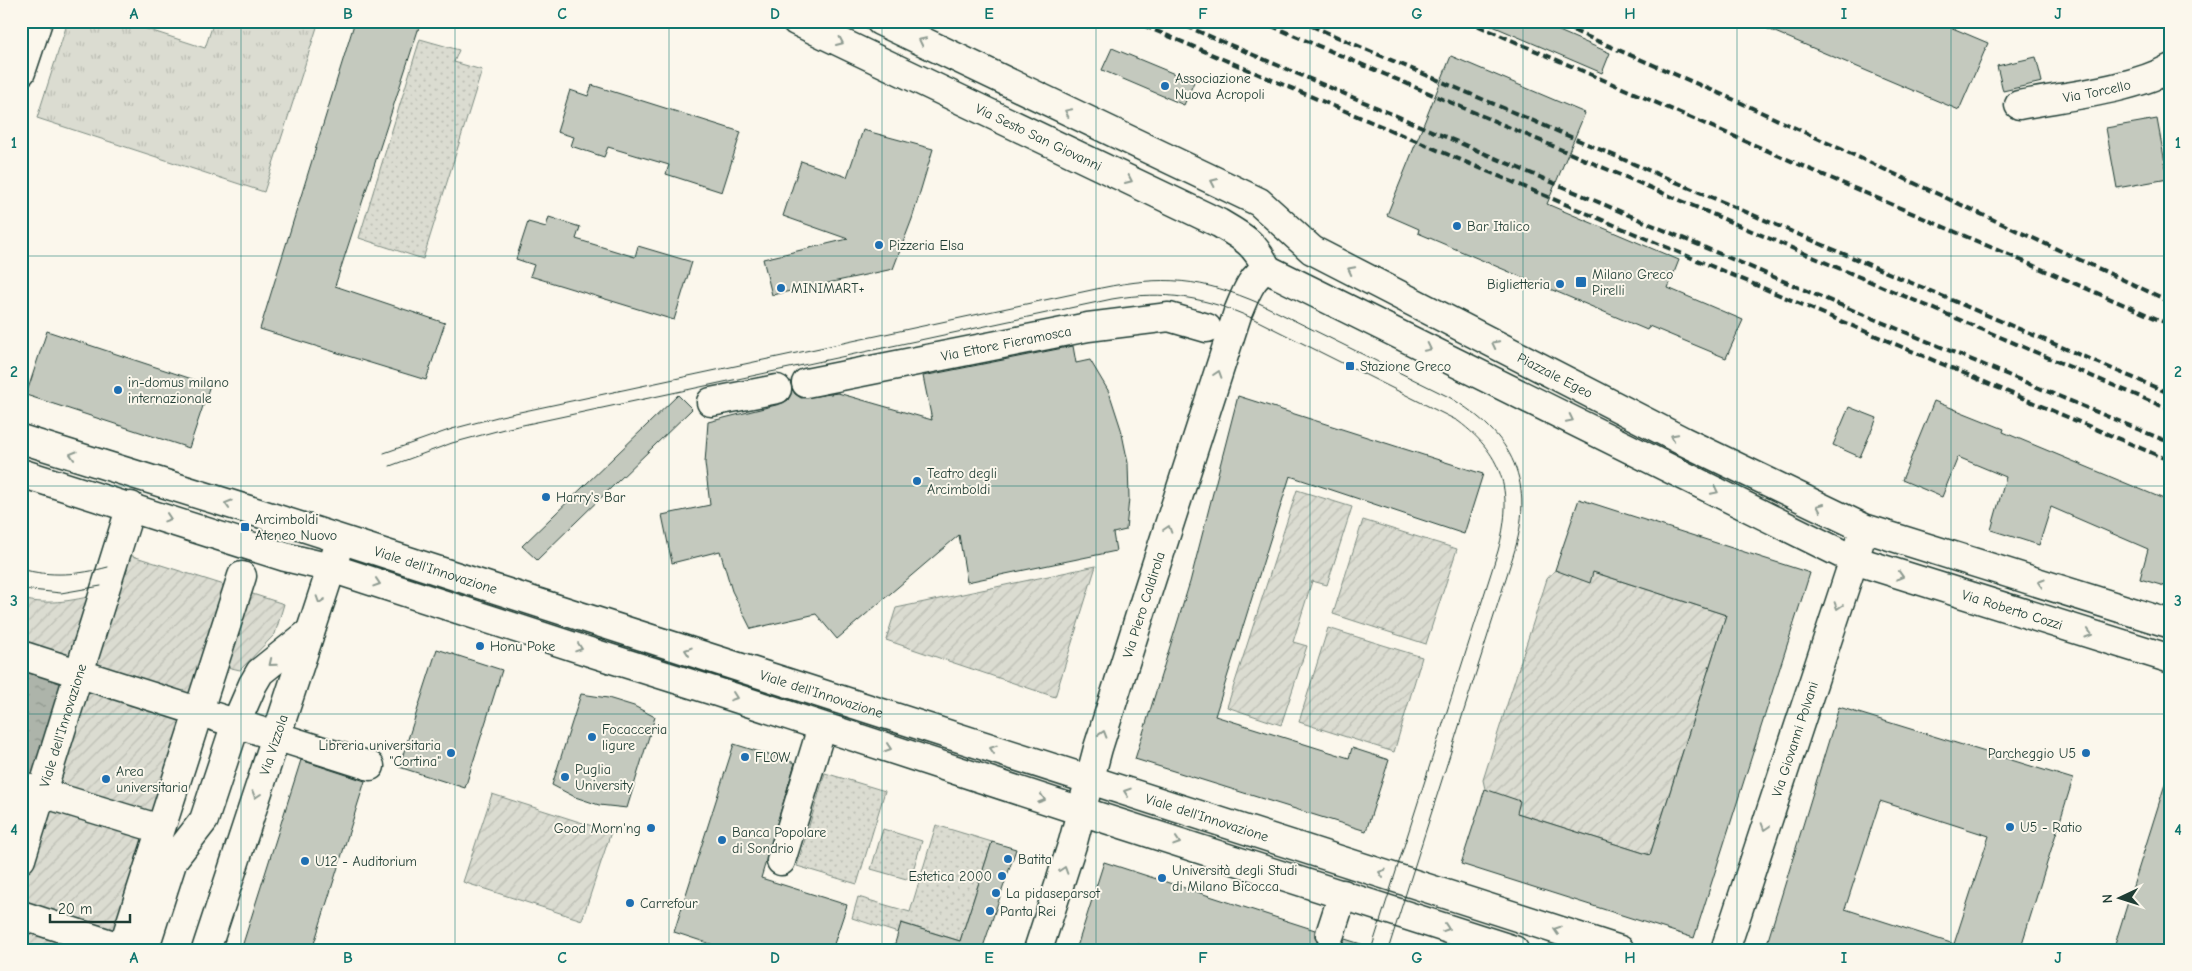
<svg xmlns="http://www.w3.org/2000/svg" width="2192" height="971" viewBox="0 0 2192 971" font-family="'Comic Neue',sans-serif">
<style>
.grass{fill:url(#grass-dots);stroke:#7d8c82}
.park{fill:url(#park-tufts);stroke:#7d8c82}
.garden{fill:url(#garden-furrows);stroke:#7d8c82}
.water{fill:url(#water-ripples);stroke:#74847b}
.building{fill:#c4c9be;stroke:#1f3d34;fill-rule:evenodd}
.lines{fill:none;stroke-linecap:round;stroke-linejoin:round}
.minor-casing{stroke:#1f3d34;stroke-width:31}
.minor{stroke:#fbf7ec;stroke-width:28}
.tram{stroke:#1f3d34;stroke-width:1}
.rail{stroke:#1f3d34;stroke-width:4;stroke-dasharray:8 4;stroke-linecap:butt}
.oneway{stroke:#8d9a90}
.grid{fill:none;stroke:#0f766e;stroke-width:1;stroke-opacity:0.55}
.poi-dot{fill:#1f6fb2;stroke:#fbf7ec;stroke-width:2}
.labels{text-anchor:middle;dominant-baseline:central;stroke-width:4;stroke-linejoin:round;paint-order:stroke}
.poi-label{font-size:14px;fill:#1f3d34;stroke:#fbf7ec;text-anchor:start}
.street-label{font-size:14px;fill:#1f3d34;stroke:#fbf7ec}
.neatline{fill:none;stroke:#0f766e;stroke-width:2}
.grid-label{font-size:16px;text-anchor:middle;font-weight:bold;fill:#0f766e}
</style>
<defs>
<pattern id="grass-dots" width="8" height="8" patternUnits="userSpaceOnUse" patternTransform="scale(1.25)"><rect width="8" height="8" fill="#dbdcd1"/><path d="M2 2h.1M6 6h.1" fill="none" stroke="#bcbeb4" stroke-width="1.8" stroke-linecap="round"/></pattern>
<pattern id="park-tufts" width="24" height="20" patternUnits="userSpaceOnUse" patternTransform="scale(1.25)"><rect width="24" height="20" fill="#dbdcd1"/><path d="M3 7l-1-3M5 7V3M7 7l1-3M15 17l-1-3M17 17v-4M19 17l1-3" fill="none" stroke="#bcbeb4"/></pattern>
<pattern id="garden-furrows" width="10" height="10" patternUnits="userSpaceOnUse" patternTransform="scale(1.25)"><rect width="10" height="10" fill="#dbdcd1"/><path d="M-1 1l2-2M0 10L10 0M9 11l2-2" fill="none" stroke="#bcbeb4"/></pattern>
<pattern id="water-ripples" width="26" height="14" patternUnits="userSpaceOnUse" patternTransform="scale(1.25)"><rect width="26" height="14" fill="#adb4aa"/><path d="M2 4q2-2 4 0t4 0M15 11q2-2 4 0t4 0" fill="none" stroke="#8c948b"/></pattern>
</defs>
<rect width="100%" height="100%" fill="#fbf7ec"/>
<filter id="ink" filterUnits="userSpaceOnUse"><feTurbulence type="fractalNoise" baseFrequency=".02" numOctaves="2"/><feDisplacementMap in="SourceGraphic" scale="10" xChannelSelector="R" yChannelSelector="G"/><feConvolveMatrix kernelMatrix="1 2 1 2 8 2 1 2 1" color-interpolation-filters="sRGB"/></filter>
<g filter="url(#ink)">
<!-- grass -->
<path class="grass" d="M420 39 459 50 454 62 482 70 423 259 359 238Z
M825 773 885 791 857 884 797 866Z
M936 825 992 842 960 941 902 923 898 933 852 918 858 897 910 912Z
M883 829 922 841 910 880 871 869Z"/>
<!-- park -->
<path class="park" d="M68 21H122L205 48 214 21H319L264 192 37 118Z"/>
<!-- garden -->
<path class="garden" d="M1297 490 1352 507 1327 585 1312 581 1293 642 1307 646 1281 725 1227 707Z
M1363 520 1457 549 1426 644 1333 614Z
M117 551 284 604 275 634 240 670 214 664 122 950H21V599C50 606 76 600 104 593Z
M1096 566 1055 697 886 640 896 608Z
M1555 570 1593 572 1726 615 1650 855 1517 813 1485 789 1483 780 1547 579Z
M1328 628 1422 657 1394 752 1299 722Z
M492 794 611 832 582 920 463 882Z"/>
<!-- water -->
<path class="water" d="M21 668 70 682 39 782 21 776Z"/>
<!-- building -->
<path class="building" d="M355 21H421L335 286 445 323 426 380 260 329Z
M1481 21H1536L1610 53 1602 73Z
M1749 21H1936L1988 43 1959 110Z
M1112 48 1194 82 1184 105 1102 70Z
M1451 56 1585 113 1547 204 1679 260 1668 288 1743 320 1726 358 1649 326 1647 330 1498 267 1418 233 1419 229 1387 215Z
M2036 57 2042 82 2003 91 1997 66Z
M592 85 741 132 722 192 666 174 669 165 608 147 604 157 571 146 574 137 557 132 570 90 588 96Z
M2157 119 2168 179 2117 188 2106 128Z
M863 130 933 149 912 219 893 269 772 295 763 259 848 239 783 216 801 161 847 177Z
M549 217 580 227 576 239 635 257 638 246 692 262 674 320 530 276 534 265 516 259 528 222 546 227Z
M47 331 210 385 189 448 26 395Z
M1073 346 1076 363 1090 360 1109 392 1121 429 1128 463 1129 498 1126 530 1113 533 1116 551 967 582 959 535 837 639 816 614 751 629 732 591 720 551 672 563 662 515 710 505 705 463 708 422 780 404 788 400 792 389 795 394 801 398 838 393 932 420 923 376Z
M678 395 692 409 537 560 522 546Z
M1238 396 1483 474 1464 534 1290 476 1215 716 1349 758 1352 748 1389 760 1366 831 1135 759 1190 582Z
M1934 401 2004 429 2003 432 2171 502V588L2140 579 2148 549 2051 507 2039 545 1991 530 2006 477 1958 457 1942 497 1902 480Z
M1849 407 1877 418 1860 457 1833 445Z
M1579 499 1810 573 1694 938 1461 864 1485 789 1520 801 1517 813 1650 855 1726 615 1593 572 1590 583 1555 570Z
M437 649 502 670 465 788 399 767Z
M581 694 608 698 634 706 655 717 627 808 599 805 575 797 552 785Z
M1839 707 2073 779 2020 950H1765ZM1880 801 1989 836 1954 944 1845 909Z
M734 744 795 763 761 878 847 905 832 950H729L674 932Z
M301 760 365 781 312 950H241Z
M2166 781 2171 782V950H2113Z
M992 842 1016 849 982 950H893L901 923 960 941Z
M1104 862 1315 930V938L1319 945 1325 949H1334L1341 945 1345 939 1364 945 1363 950H1156L1138 944 1136 950H1076Z"/>
<g class="lines">
<!-- minor casing -->
<g class="minor-casing">
<g id="minor">
<path id="s1" d="M796 21 1219 223C1243 237 1255 243 1267 269"/>
<path id="s2" d="M880 21 1259 202 1312 250 1683 441 1864 528 2171 624"/>
<path d="M21 72 38 21"/>
<path id="s3" d="M2019 105C2065 96 2131 90 2171 68"/>
<path id="s4" d="M1267 269 1854 560 2171 659"/>
<path id="s5" d="M806 383 1088 327 1169 317 1207 328"/>
<path d="M711 402 777 389"/>
<path id="s6" d="M21 439 265 515 1620 950"/>
<path d="M21 473 285 557 331 568 596 654 717 692 1081 811 1514 950"/>
<path d="M21 655 370 766"/>
<path d="M26 788 160 829"/>
<path id="s7" d="M21 859 131 506"/>
<path d="M781 861 822 727"/>
<path d="M21 915 129 950"/>
<path d="M1330 934 1343 894"/>
<path d="M122 950 242 576"/>
<path d="M144 950 173 860 204 820 236 723 253 684 260 672 310 632"/>
<path id="s8" d="M206 950 337 551"/>
<path id="s9" d="M1038 950 1073 842 1098 748 1148 590 1238 312C1245 296 1251 276 1267 269"/>
<path id="s10" d="M1725 950 1859 544"/>
</g>
</g>
<!-- minor -->
<use href="#minor" class="minor"/>
<!-- tram -->
<path class="tram" d="M384 453 452 429 501 416 1101 288C1164 275 1201 278 1261 304L1449 397C1514 435 1536 483 1513 556L1388 950
M390 466 452 443 504 429 1112 299C1165 290 1205 297 1254 319L1458 421C1506 457 1513 495 1498 551L1371 950
M21 569C50 577 79 575 108 567
M21 589 61 593 101 586"/>
<!-- rail -->
<path class="rail" d="M1133 21 2171 461
M1174 21 1802 289 2171 443
M1260 21 2171 410
M1300 21 2171 394
M1467 21 2171 325
M1551 21 1737 101 2171 302"/>
</g>
<!-- one-way arrows -->
<defs><path id="oneway-chevron" d="M-2-3.5L2.5 0L-2 3.5" fill="none" stroke-width="1.6" stroke-linecap="round" stroke-linejoin="round" transform="scale(1.25)"/></defs>
<g class="oneway">
<use href="#oneway-chevron" transform="translate(922 41) rotate(-154)"/>
<use href="#oneway-chevron" transform="translate(840 42) rotate(25)"/>
<use href="#oneway-chevron" transform="translate(1068 112) rotate(-154)"/>
<use href="#oneway-chevron" transform="translate(1129 180) rotate(25)"/>
<use href="#oneway-chevron" transform="translate(1214 182) rotate(-155)"/>
<use href="#oneway-chevron" transform="translate(1351 270) rotate(-153)"/>
<use href="#oneway-chevron" transform="translate(1495 344) rotate(-153)"/>
<use href="#oneway-chevron" transform="translate(1428 348) rotate(26)"/>
<use href="#oneway-chevron" transform="translate(1218 374) rotate(-72)"/>
<use href="#oneway-chevron" transform="translate(1570 419) rotate(26)"/>
<use href="#oneway-chevron" transform="translate(1674 437) rotate(-153)"/>
<use href="#oneway-chevron" transform="translate(73 455) rotate(-163)"/>
<use href="#oneway-chevron" transform="translate(1715 491) rotate(26)"/>
<use href="#oneway-chevron" transform="translate(228 504) rotate(-163)"/>
<use href="#oneway-chevron" transform="translate(1820 507) rotate(-155)"/>
<use href="#oneway-chevron" transform="translate(168 518) rotate(18)"/>
<use href="#oneway-chevron" transform="translate(1168 529) rotate(-72)"/>
<use href="#oneway-chevron" transform="translate(1900 576) rotate(17)"/>
<use href="#oneway-chevron" transform="translate(377 583) rotate(18)"/>
<use href="#oneway-chevron" transform="translate(2041 583) rotate(-163)"/>
<use href="#oneway-chevron" transform="translate(320 600) rotate(108)"/>
<use href="#oneway-chevron" transform="translate(1838 606) rotate(108)"/>
<use href="#oneway-chevron" transform="translate(2089 634) rotate(17)"/>
<use href="#oneway-chevron" transform="translate(579 648) rotate(19)"/>
<use href="#oneway-chevron" transform="translate(688 651) rotate(-162)"/>
<use href="#oneway-chevron" transform="translate(272 663) rotate(141)"/>
<use href="#oneway-chevron" transform="translate(734 697) rotate(19)"/>
<use href="#oneway-chevron" transform="translate(1103 734) rotate(-73)"/>
<use href="#oneway-chevron" transform="translate(888 748) rotate(18)"/>
<use href="#oneway-chevron" transform="translate(993 749) rotate(-162)"/>
<use href="#oneway-chevron" transform="translate(1127 792) rotate(-162)"/>
<use href="#oneway-chevron" transform="translate(256 795) rotate(108)"/>
<use href="#oneway-chevron" transform="translate(1042 799) rotate(18)"/>
<use href="#oneway-chevron" transform="translate(1765 827) rotate(108)"/>
<use href="#oneway-chevron" transform="translate(1177 842) rotate(18)"/>
<use href="#oneway-chevron" transform="translate(1064 870) rotate(-72)"/>
<use href="#oneway-chevron" transform="translate(1382 873) rotate(-162)"/>
<use href="#oneway-chevron" transform="translate(1446 928) rotate(18)"/>
<use href="#oneway-chevron" transform="translate(1557 930) rotate(-162)"/>
</g>
</g>
<!-- grid -->
<path class="grid" d="M241 21V950M455 21V950M669 21V950M882 21V950M1096 21V950M1310 21V950M1523 21V950M1737 21V950M1951 21V950M21 256H2171M21 486H2171M21 714H2171"/>
<!-- markers -->
<g class="poi-dot">
<circle cx="1165" cy="86" r="5"/>
<circle cx="1457" cy="226" r="5"/>
<circle cx="879" cy="245" r="5"/>
<rect x="1575" y="276" width="12" height="12" rx="2.5"/>
<circle cx="1560" cy="284" r="5"/>
<circle cx="781" cy="288" r="5"/>
<rect x="1345" y="361" width="10" height="10" rx="2.5"/>
<circle cx="118" cy="390" r="5"/>
<circle cx="917" cy="481" r="5"/>
<circle cx="546" cy="497" r="5"/>
<rect x="240" y="522" width="10" height="10" rx="2.5"/>
<circle cx="480" cy="646" r="5"/>
<circle cx="592" cy="737" r="5"/>
<circle cx="451" cy="753" r="5"/>
<circle cx="2086" cy="753" r="5"/>
<circle cx="745" cy="757" r="5"/>
<circle cx="565" cy="777" r="5"/>
<circle cx="106" cy="779" r="5"/>
<circle cx="2010" cy="827" r="5"/>
<circle cx="651" cy="828" r="5"/>
<circle cx="722" cy="840" r="5"/>
<circle cx="1008" cy="859" r="5"/>
<circle cx="305" cy="861" r="5"/>
<circle cx="1002" cy="876" r="5"/>
<circle cx="1162" cy="878" r="5"/>
<circle cx="996" cy="893" r="5"/>
<circle cx="630" cy="903" r="5"/>
<circle cx="990" cy="911" r="5"/>
</g>
<g class="labels">
<!-- poi labels -->
<g class="poi-label">
<text x="1175" y="78">Associazione<tspan x="1175" dy="16">Nuova Acropoli</tspan></text>
<text x="1467" y="226">Bar Italico</text>
<text x="889" y="245">Pizzeria Elsa</text>
<text x="1592" y="274">Milano Greco<tspan x="1592" dy="16">Pirelli</tspan></text>
<text x="1550" y="284" text-anchor="end">Biglietteria</text>
<text x="791" y="288">MINIMART+</text>
<text x="1360" y="366">Stazione Greco</text>
<text x="128" y="382">in-domus milano<tspan x="128" dy="16">internazionale</tspan></text>
<text x="927" y="473">Teatro degli<tspan x="927" dy="16">Arcimboldi</tspan></text>
<text x="556" y="497">Harry's Bar</text>
<text x="255" y="519">Arcimboldi<tspan x="255" dy="16">Ateneo Nuovo</tspan></text>
<text x="490" y="646">Honu Poke</text>
<text x="602" y="729">Focacceria<tspan x="602" dy="16">ligure</tspan></text>
<text x="441" y="745" text-anchor="end">Libreria universitaria<tspan x="441" dy="16">"Cortina"</tspan></text>
<text x="2076" y="753" text-anchor="end">Parcheggio U5</text>
<text x="755" y="757">FLOW</text>
<text x="575" y="769">Puglia<tspan x="575" dy="16">University</tspan></text>
<text x="116" y="771">Area<tspan x="116" dy="16">universitaria</tspan></text>
<text x="2020" y="827">U5 - Ratio</text>
<text x="641" y="828" text-anchor="end">Good Morn'ng</text>
<text x="732" y="832">Banca Popolare<tspan x="732" dy="16">di Sondrio</tspan></text>
<text x="1018" y="859">Batita</text>
<text x="315" y="861">U12 - Auditorium</text>
<text x="1172" y="870">Università degli Studi<tspan x="1172" dy="16">di Milano Bicocca</tspan></text>
<text x="992" y="876" text-anchor="end">Estetica 2000</text>
<text x="1006" y="893">La pidaseparsot</text>
<text x="640" y="903">Carrefour</text>
<text x="1000" y="911">Panta Rei</text>
</g>
<!-- street labels -->
<g class="street-label">
<text stroke="none"><textPath href="#s3" startOffset="79">Via Torcello</textPath></text>
<text stroke="none"><textPath href="#s1" startOffset="269">Via Sesto San Giovanni</textPath></text>
<text stroke="none"><textPath href="#s5" startOffset="204">Via Ettore Fieramosca</textPath></text>
<text stroke="none"><textPath href="#s2" startOffset="765">Piazzale Egeo</textPath></text>
<text stroke="none"><textPath href="#s6" startOffset="435">Viale dell'Innovazione</textPath></text>
<text stroke="none"><textPath href="#s9" startOffset="361">Via Piero Caldirola</textPath></text>
<text stroke="none"><textPath href="#s4" startOffset="821">Via Roberto Cozzi</textPath></text>
<text stroke="none"><textPath href="#s6" startOffset="840">Viale dell'Innovazione</textPath></text>
<text stroke="none"><textPath href="#s7" startOffset="140">Viale dell'Innovazione</textPath></text>
<text stroke="none"><textPath href="#s10" startOffset="222">Via Giovanni Polvani</textPath></text>
<text stroke="none"><textPath href="#s8" startOffset="216">Via Vizzola</textPath></text>
<text stroke="none"><textPath href="#s6" startOffset="1245">Viale dell'Innovazione</textPath></text>
</g>
</g>
<!-- margin -->
<rect width="2192" height="971" fill="none" stroke="#fbf7ec" stroke-width="55"/>
<!-- north arrow -->
<g transform="translate(2120 898) rotate(266)" stroke="#fbf7ec" stroke-width="4" paint-order="stroke">
<path d="M0-4L9 19L0 12L-9 19Z" fill="#1f3d34"/>
<text y="-8" font-size="14" font-weight="bold" text-anchor="middle" fill="#1f3d34">N</text>
</g>
<!-- scale -->
<path d="M50 914v8h80v-8" fill="none" stroke="#1f3d34" stroke-width="2.5"/>
<text x="58" y="914" font-size="15" fill="#1f3d34" stroke="#fbf7ec" stroke-width="4" paint-order="stroke">20 m</text>
<rect x="28" y="28" width="2136" height="916" class="neatline"/>
<g class="grid-label">
<text x="134" y="19">A</text>
<text x="348" y="19">B</text>
<text x="562" y="19">C</text>
<text x="775" y="19">D</text>
<text x="989" y="19">E</text>
<text x="1203" y="19">F</text>
<text x="1417" y="19">G</text>
<text x="1630" y="19">H</text>
<text x="1844" y="19">I</text>
<text x="2058" y="19">J</text>
<text x="14" y="148">1</text>
<text x="2178" y="148">1</text>
<text x="14" y="377">2</text>
<text x="2178" y="377">2</text>
<text x="14" y="606">3</text>
<text x="2178" y="606">3</text>
<text x="14" y="835">4</text>
<text x="2178" y="835">4</text>
<text x="134" y="963">A</text>
<text x="348" y="963">B</text>
<text x="562" y="963">C</text>
<text x="775" y="963">D</text>
<text x="989" y="963">E</text>
<text x="1203" y="963">F</text>
<text x="1417" y="963">G</text>
<text x="1630" y="963">H</text>
<text x="1844" y="963">I</text>
<text x="2058" y="963">J</text>
</g>
</svg>
